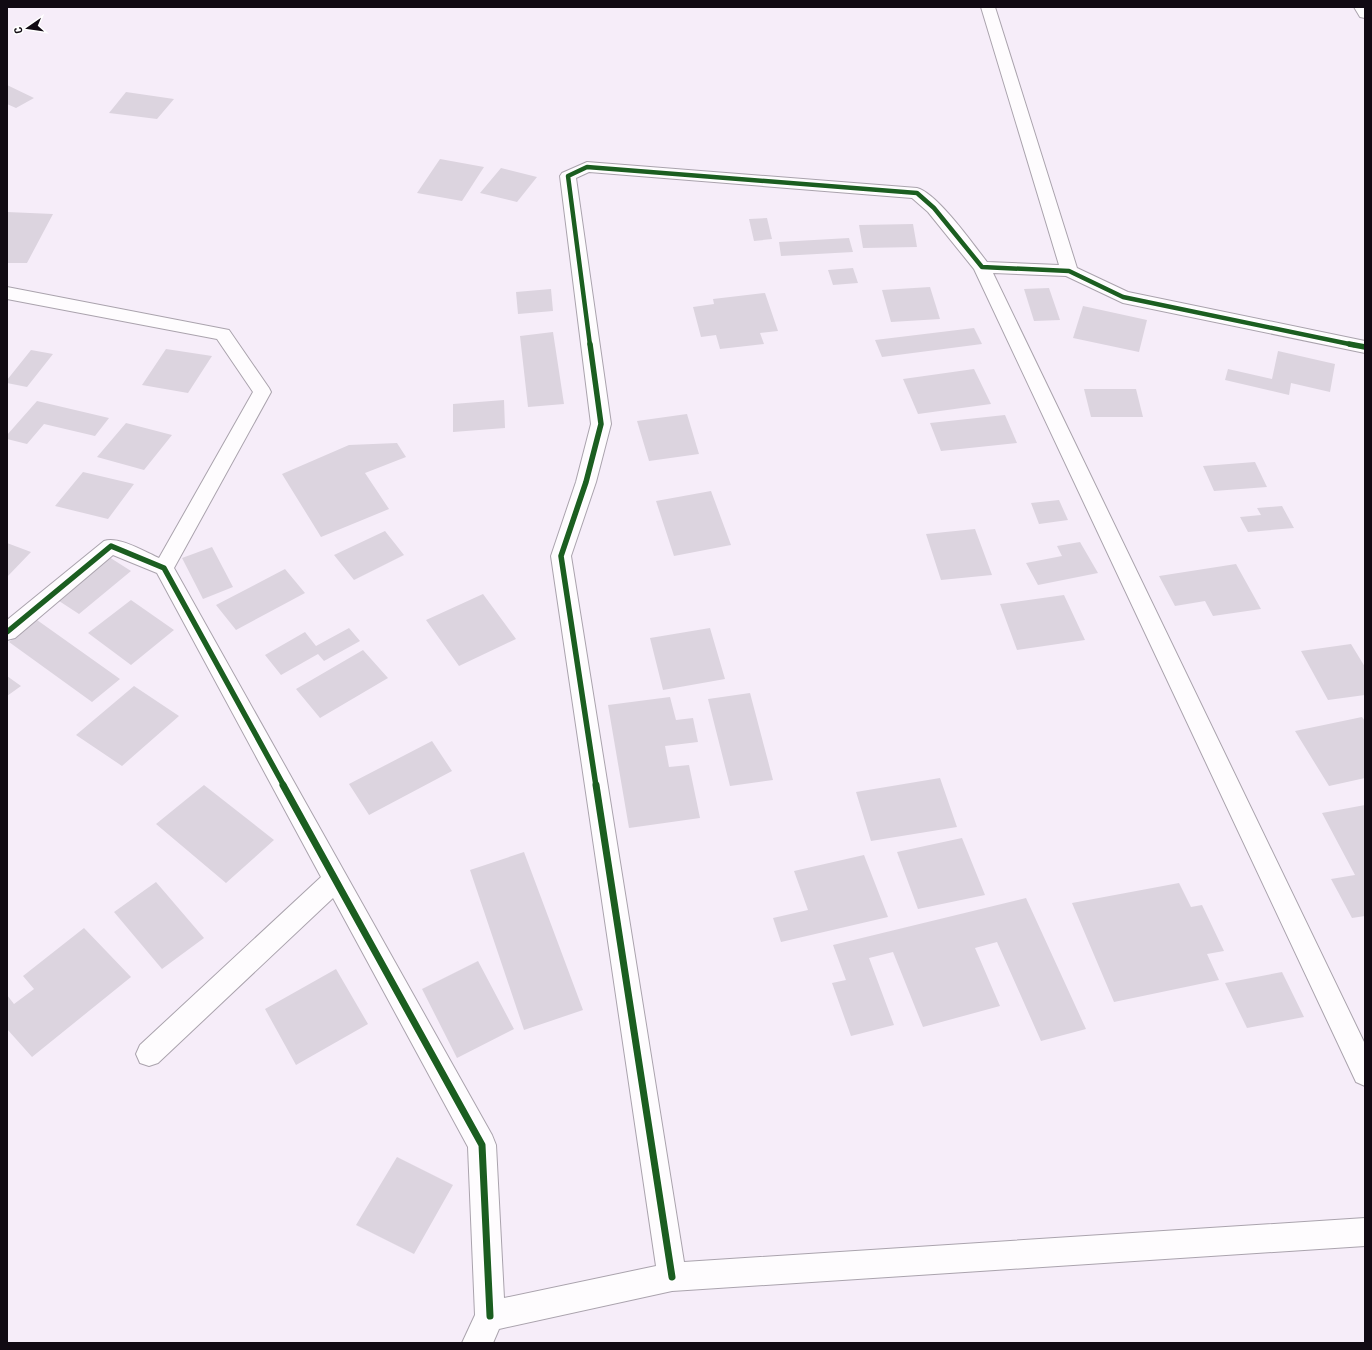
<svg xmlns="http://www.w3.org/2000/svg" width="1372" height="1350" viewBox="0 0 1372 1350" font-family="'Roboto Condensed',sans-serif">
<style>
.building{fill:#dcd4df}
.lines{fill:none;stroke-linecap:round;stroke-linejoin:round}
.minor-casing{stroke:#aaa3ad;stroke-width:2}
.minor{fill:#fefcfe;fill-rule:evenodd}
.cycleway-far2-casing{stroke:#fff;stroke-width:6}
.cycleway-far1-casing{stroke:#fff;stroke-width:8}
.cycleway-casing{stroke:#fff;stroke-width:10}
.cycleway-far2{stroke:#1b5e20;stroke-width:4.5}
.cycleway-far1{stroke:#1b5e20;stroke-width:5.5}
.cycleway{stroke:#1b5e20;stroke-width:7}
</style>
<rect width="100%" height="100%" fill="#f6edf9"/>
<!-- building -->
<path class="building" d="M7 85 34 98 16 108 7 104Z
M126 92 174 99 157 119 109 113Z
M440 159 484 167 462 201 417 193Z
M501 168 537 177 517 202 480 193Z
M7 212 53 214 27 263H7Z
M767 218 772 239 754 241 749 219Z
M913 224 917 247 863 248 859 225Z
M849 238 853 252 781 256 779 242Z
M853 268 858 283 833 285 828 270Z
M930 287 940 319 891 322 882 290Z
M1049 288 1060 320 1034 321 1024 289Z
M551 289 553 311 518 314 516 292Z
M765 293 778 331 760 333 764 344 720 349 716 335 701 337 693 307 714 304 713 299Z
M1083 306 1147 320 1139 352 1073 338Z
M974 328 982 344 882 357 875 340Z
M553 332 564 404 528 407 520 336Z
M166 349 212 356 188 393 142 385Z
M31 350 53 354 27 387 7 383V380Z
M1278 351 1335 364 1330 392 1291 383 1289 395 1225 380 1228 369 1272 379Z
M974 369 991 404 918 414 903 379Z
M1084 389H1136L1143 417H1091Z
M504 400 505 428 453 432V404Z
M37 401 109 418 95 436 44 424 27 444 7 439V435Z
M687 414 699 454 649 461 637 421Z
M1005 415 1017 443 941 451 930 423Z
M126 423 172 435 144 470 97 457Z
M397 443 406 457 365 473 389 509 321 537 282 474 349 445Z
M1255 462 1267 487 1214 491 1203 466Z
M83 472 134 484 108 519 55 506Z
M711 491 731 545 674 556 656 501Z
M1059 500 1068 520 1039 524 1031 503Z
M1282 506 1294 528 1248 532 1240 517 1261 515 1257 508Z
M975 529 992 575 941 580 926 534Z
M385 531 404 555 354 580 334 555Z
M1080 542 1098 573 1038 585 1026 563 1062 556 1057 546Z
M7 543 31 552 7 577Z
M212 547 233 587 203 599 182 558Z
M109 557 131 571 79 614 56 599Z
M1236 564 1261 609 1213 616 1205 601 1175 606 1159 576Z
M285 569 305 593 236 630 216 605Z
M483 594 516 639 459 666 426 620Z
M1064 595 1085 640 1017 650 1000 604Z
M131 600 174 630 131 665 88 633Z
M37 620 120 679 92 702 9 642Z
M349 628 360 641 324 661 318 654 281 675 265 655 305 632 316 646Z
M710 628 725 679 663 690 650 638Z
M1351 644 1365 667V695L1328 700 1301 651Z
M363 650 388 678 320 718 296 689Z
M7 676 21 686 7 696Z
M134 686 179 716 122 766 76 735Z
M750 693 773 780 730 786 708 699Z
M670 697 676 720 693 718 698 742 665 746 669 767 689 765 700 818 629 828 608 705Z
M1362 717 1365 721V778L1329 786 1295 731Z
M432 741 452 771 369 815 349 784Z
M940 778 957 827 871 841 856 792Z
M204 785 274 840 226 883 156 824Z
M1365 805V916L1352 918 1331 879 1355 875 1322 813Z
M962 838 985 895 918 909 897 852Z
M524 852 583 1010 524 1030 470 870Z
M864 855 888 917 781 942 773 918 808 910 794 871Z
M156 882 204 938 162 969 114 912Z
M1179 883 1191 907 1202 905 1224 951 1207 954 1219 980 1114 1002 1072 903Z
M1026 898 1086 1029 1041 1041 997 942 975 948 1000 1006 923 1027 893 952 869 958 894 1025 851 1036 832 983 846 980 833 945Z
M84 928 131 977 32 1057 7 1029V995L14 1004 34 989 23 976Z
M478 961 514 1029 457 1058 422 989Z
M336 969 368 1024 296 1065 265 1009Z
M1282 972 1304 1017 1247 1028 1225 983Z
M397 1157 453 1185 414 1254 356 1225Z"/>
<g class="lines">
<!-- minor casing -->
<g class="minor-casing">
<path id="minor" d="M981 7H995L1077 268 1128 292 1365 341V353L1123 303 1066 276 993 273 1365 1044V1086L1356 1082 974 269 928 212 912 198 589 172 576 178 611 424 596 482 571 556 684 1262 1365 1218V1246L672 1291 499 1329 493 1343H462L475 1315 468 1147 333 898 158 1063 149 1066 140 1063 136 1054 140 1045 321 877 157 573 113 555 15 638 7 640V620L104 541C119 536 145 552 159 558L253 392 217 339 7 299V287L229 330 269 388 271 392 174 568 492 1135 496 1145 504 1298 656 1266 551 556 576 482 591 424 560 176 562 173 587 162 917 188C937 193 973 244 987 262L1059 265Z
M1354 7H1365V18L1360 17Z"/>
</g>
<!-- minor -->
<use href="#minor" class="minor"/>
<!-- cycleway-far2 casing -->
<g class="cycleway-far2-casing">
<path id="cycleway-far2" d="M590 345 568 176 587 167 917 193 934 208 982 267 1069 271 1123 297 1354 345"/>
</g>
<!-- cycleway-far1 casing -->
<g class="cycleway-far1-casing">
<path id="cycleway-far1" d="M590 344 601 424 586 482 561 556 596 786
M1349 344 1365 347
M7 632 111 546 164 568 284 786"/>
</g>
<!-- cycleway casing -->
<g class="cycleway-casing">
<path id="cycleway" d="M283 785 482 1145 490 1316
M596 785 672 1277"/>
</g>
<!-- cycleway-far2 -->
<use href="#cycleway-far2" class="cycleway-far2"/>
<!-- cycleway-far1 -->
<use href="#cycleway-far1" class="cycleway-far1"/>
<!-- cycleway -->
<use href="#cycleway" class="cycleway"/>
</g>
<!-- border -->
<rect width="1372" height="1350" fill="none" stroke="#110a13" stroke-width="16"/>
<!-- north arrow -->
<g transform="translate(28 28) rotate(257)" stroke="#ffffff" stroke-width="3" paint-order="stroke">
<path d="M0-3L7 15L0 10L-7 15Z" fill="#110a13"/>
<text y="-6" font-size="11" font-weight="bold" text-anchor="middle" fill="#110a13">С</text>
</g>
</svg>
